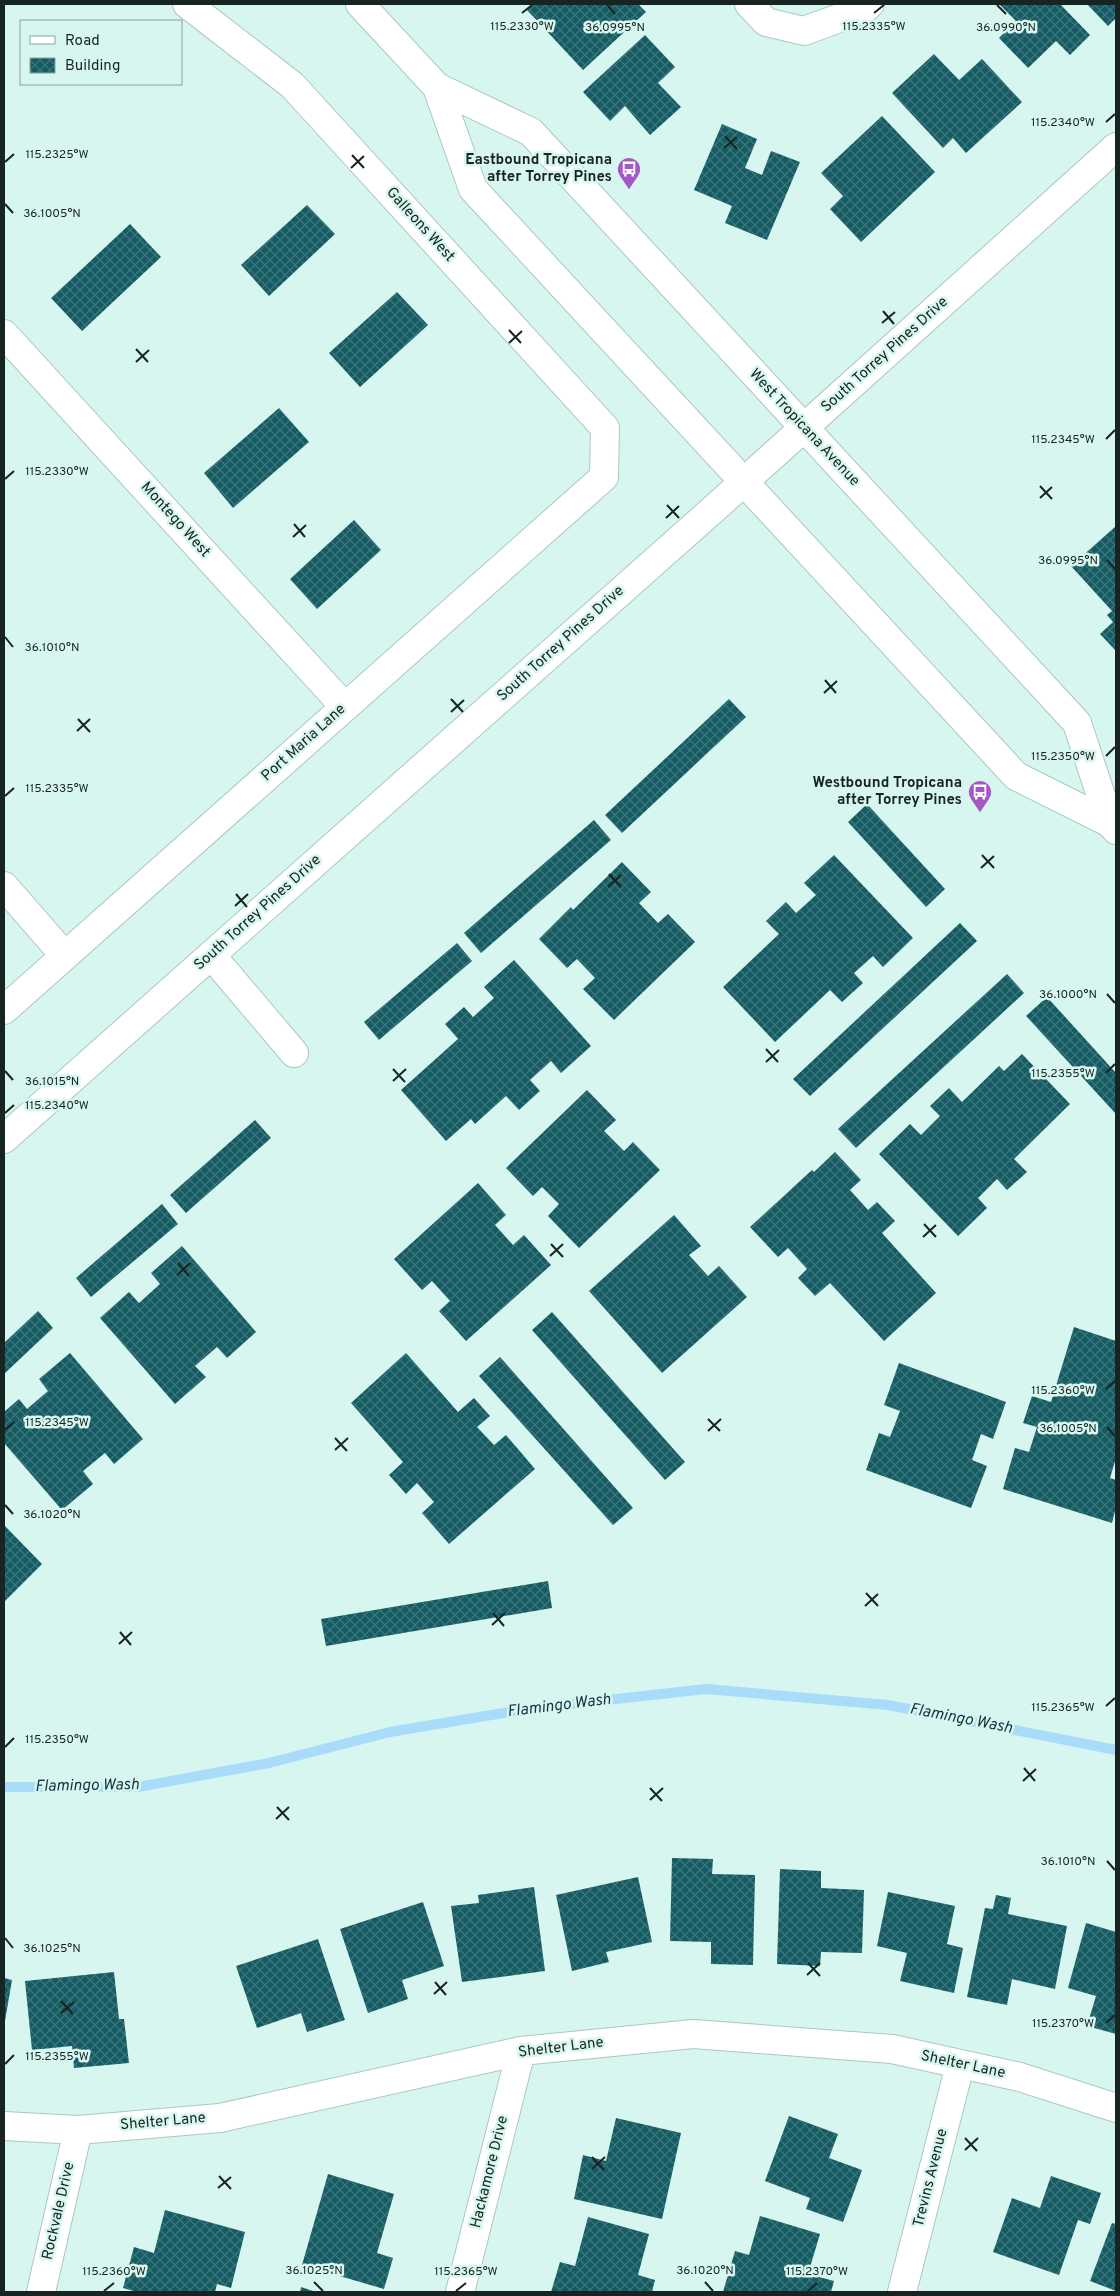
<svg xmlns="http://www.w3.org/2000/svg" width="1120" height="2296" viewBox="0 0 1120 2296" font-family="Overpass,sans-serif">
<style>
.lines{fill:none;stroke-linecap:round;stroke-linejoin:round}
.stream{stroke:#a8dcfa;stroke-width:10}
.building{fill:url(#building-cross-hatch)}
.minor-casing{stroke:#aac8c1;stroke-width:30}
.major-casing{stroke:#aac8c1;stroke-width:30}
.minor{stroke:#fff;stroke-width:28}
.major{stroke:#fff;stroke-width:28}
.ticks{fill:none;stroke:#182421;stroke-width:2}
.labels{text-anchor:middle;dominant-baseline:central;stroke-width:5;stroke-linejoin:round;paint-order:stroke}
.poi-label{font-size:15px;font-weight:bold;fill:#182421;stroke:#d7f6ef;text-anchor:end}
.street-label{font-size:15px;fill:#182421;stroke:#d7f6ef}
.water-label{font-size:16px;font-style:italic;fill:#153343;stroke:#d7f6ef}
.ticks-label{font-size:12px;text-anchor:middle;fill:#182421;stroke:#d7f6ef;stroke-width:5;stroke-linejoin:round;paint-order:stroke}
</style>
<defs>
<pattern id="building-cross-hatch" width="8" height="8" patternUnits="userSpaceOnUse" patternTransform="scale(1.25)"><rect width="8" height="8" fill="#145c64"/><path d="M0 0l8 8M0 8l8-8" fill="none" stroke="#3e747a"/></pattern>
</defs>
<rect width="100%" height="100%" fill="#d7f6ef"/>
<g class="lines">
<!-- stream -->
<path class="stream" d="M4 1787H138L269 1763 390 1732 527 1709 706 1689 888 1705 1116 1750"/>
</g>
<!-- building -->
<path class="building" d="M533 4H638L646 12 583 70 527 10Z
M999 4H1060L1090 35 1070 55 1056 41 1028 68 999 38 1016 21Z
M1087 4H1116V18L1108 26Z
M645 35 675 67 658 83 681 107 650 135 625 106 610 121 583 92Z
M934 54 959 80 982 59 1022 102 966 153 953 138 943 148 892 93Z
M882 116 935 172 861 242 830 209 843 196 821 173Z
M722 124 757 139 745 168 762 175 771 151 800 162 767 240 725 223 732 206 694 190Z
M307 205 335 234 269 296 241 265Z
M130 224 161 257 82 331 51 298Z
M397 292 428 325 360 387 329 353Z
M279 408 309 442 233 508 204 473Z
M354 520 381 550 317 609 290 579Z
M1116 526V651L1100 634 1113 622 1107 615 1112 611 1071 566Z
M729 699 746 717 622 833 605 815Z
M867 804 945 889 926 907 848 822Z
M594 820 611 840 481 953 464 933Z
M834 855 913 938 883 967 873 956 854 973 863 983 842 1002 830 990 775 1042 723 987 779 934 766 921 786 902 796 913 816 895 804 883Z
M622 862 651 892 639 903 658 923 668 914 695 942 614 1020 583 989 595 978 577 959 567 968 539 939 571 907 573 910Z
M960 923 977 941 810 1096 793 1079Z
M457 943 472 961 379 1040 364 1022Z
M514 960 591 1046 561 1073 551 1061 530 1080 540 1091 519 1110 506 1096 475 1124 471 1119 446 1141 401 1090 458 1039 445 1024 464 1007 473 1017 494 998 484 987Z
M1007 974 1024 993 856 1148 838 1129Z
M1047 997 1116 1073V1114L1026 1016Z
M1022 1054 1070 1104 1014 1159 1027 1172 1007 1190 997 1179 978 1198 987 1208 958 1236 879 1154 910 1124 921 1135 940 1116 930 1106 949 1088 962 1102 999 1066 1004 1071Z
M587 1090 616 1120 604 1131 624 1151 633 1142 660 1170 579 1248 548 1216 559 1204 542 1187 533 1196 506 1168Z
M255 1120 271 1138 186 1213 170 1195Z
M835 1152 861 1180 850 1190 868 1210 877 1202 895 1221 882 1233 936 1293 884 1341 830 1283 815 1296 798 1278 807 1269 788 1248 778 1257 750 1227 812 1170 814 1172Z
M478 1183 506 1215 495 1225 513 1245 524 1235 551 1265 466 1341 439 1311 450 1301 432 1281 422 1290 394 1259Z
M162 1204 178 1224 91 1297 76 1278Z
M674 1215 701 1246 689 1255 708 1276 719 1266 747 1297 662 1373 589 1291Z
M182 1246 256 1332 227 1358 217 1347 195 1366 206 1377 175 1404 100 1318 129 1292 139 1303 160 1284 151 1273Z
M38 1311 53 1328 4 1374V1343Z
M552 1312 685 1462 665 1480 532 1330Z
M1074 1327 1116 1341V1458L1110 1478 1116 1480V1507L1112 1523 1003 1489 1015 1448 1029 1452 1037 1427 1023 1423 1032 1396 1051 1402Z
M70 1353 143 1439 114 1464 105 1453 83 1471 93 1484 62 1510 4 1443V1412L19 1399 27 1409 48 1391 39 1379Z
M406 1353 458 1412 474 1398 490 1416 477 1427 494 1445 506 1435 535 1469 449 1544 422 1513 434 1502 417 1483 406 1494 389 1475 403 1462 351 1403Z
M500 1357 633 1508 613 1525 479 1376Z
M899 1363 1006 1402 993 1439 981 1434 972 1460 987 1466 971 1508 866 1470 879 1433 890 1437 900 1411 884 1405Z
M4 1525 42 1564 4 1602Z
M548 1581 552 1608 326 1646 321 1619Z
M672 1858 713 1859 712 1874 755 1875 753 1965 711 1964V1942L670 1941Z
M780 1869 821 1871V1888L864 1890 862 1953 821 1952 820 1966 777 1964Z
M638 1877 652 1942 606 1952 609 1962 572 1971 556 1895Z
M534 1887 545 1971 462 1982 451 1906 479 1903 478 1895Z
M888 1892 955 1906 947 1944 963 1948 954 1993 900 1981 907 1953 877 1946Z
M996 1895 1011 1898 1008 1914 1067 1926 1055 1989 1012 1979 1007 2005 967 1997 985 1908 993 1909Z
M423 1902 444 1966 402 1980 408 1999 368 2013 340 1929Z
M1086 1923 1116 1932V2034L1087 2026 1096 1996 1068 1988Z
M318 1939 345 2020 307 2032 301 2013 257 2028 236 1966Z
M114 1972 119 2019H124L129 2063 74 2068 72 2046 32 2050 25 1981Z
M4 1978 12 1980 5 2021H4Z
M789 2116 838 2134 829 2158 862 2170 843 2222 806 2209 810 2198 765 2181Z
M616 2118 681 2133 662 2219 574 2199 583 2155 606 2161Z
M328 2174 394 2194 377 2253 393 2258 384 2289 302 2265Z
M1051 2176 1101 2193 1090 2224 1078 2220 1059 2275 993 2252 1012 2198 1040 2208Z
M165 2210 245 2232 231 2288 217 2284 215 2292H137L123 2288 134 2247 154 2253Z
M760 2216 820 2234 808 2274 834 2281 831 2292H723L735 2251 749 2255Z
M588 2217 649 2234 638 2275 655 2280 652 2292H551L560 2262 575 2266Z
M1112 2223 1116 2224V2291L1090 2281Z
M301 2287 316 2292H300Z"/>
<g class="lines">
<!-- minor casing -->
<g class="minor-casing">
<path id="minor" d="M749 4 766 22 804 31 864 9 870 4
M4 334 345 707
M4 886 65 956
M211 955 294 1053
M4 1010 604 477 605 428 292 85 187 4
M4 2126 78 2130 220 2118 521 2051 693 2034 892 2049 1020 2077 1116 2108
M41 2292 78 2130
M460 2292 521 2051
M902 2292 960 2065"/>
</g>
<!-- major casing -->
<g class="major-casing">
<path id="major" d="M360 4 437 87 531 132 1077 723 1110 823
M437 87 473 189 1016 776 1110 823 1116 830
M4 1139 717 506 1116 147"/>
</g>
<!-- minor -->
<use href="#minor" class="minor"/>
<!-- major -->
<use href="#major" class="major"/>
</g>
<!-- ticks -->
<path class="ticks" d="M607 5 615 14M997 5 1006 14M522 13 532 5M874 13 884 5M1106 122 1115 114M725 136 737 149M724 148 737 137M352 155 364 168M5 162 14 154M351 168 364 156M5 204 13 213M883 311 894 324M882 323 895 312M509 330 521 343M509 343 522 331M136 349 148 362M136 362 149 350M1106 439 1115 430M5 479 14 471M1040 486 1052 499M1040 498 1052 487M667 505 679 518M666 518 679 506M294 524 305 537M293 537 306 525M1107 560 1115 569M5 637 13 647M825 680 836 693M824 693 837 681M451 699 463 712M451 712 464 700M78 719 90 732M77 731 90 719M1106 756 1115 747M5 796 14 788M982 855 994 868M981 868 994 856M609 874 621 887M608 887 621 875M236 894 247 907M235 906 248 894M1107 994 1115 1003M766 1049 778 1062M766 1062 779 1050M393 1069 405 1082M5 1071 13 1080M1106 1073 1115 1064M393 1081 406 1069M5 1113 14 1105M924 1224 936 1237M923 1237 936 1225M551 1244 563 1257M550 1256 563 1244M178 1263 189 1276M177 1275 190 1263M1106 1389 1115 1381M708 1419 720 1431M1107 1427 1115 1436M5 1430 14 1422M708 1431 721 1419M335 1438 347 1451M335 1450 348 1438M5 1505 13 1514M866 1593 878 1606M865 1606 878 1594M493 1613 504 1626M492 1625 505 1613M120 1632 131 1645M119 1644 132 1632M1106 1706 1115 1698M5 1747 14 1738M1024 1768 1035 1781M1023 1781 1036 1769M650 1788 662 1801M650 1800 663 1788M277 1807 289 1820M276 1819 289 1807M1107 1861 1115 1870M5 1938 13 1948M808 1963 820 1976M807 1975 820 1963M435 1982 446 1995M434 1994 447 1982M61 2001 73 2014M61 2013 74 2002M1106 2023 1115 2015M5 2064 14 2055M965 2138 977 2151M965 2150 978 2138M592 2157 604 2170M592 2169 605 2157M219 2176 231 2189M218 2188 231 2177M314 2282 323 2291M705 2282 713 2291M104 2291 114 2283M456 2291 466 2283M808 2291 817 2283"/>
<!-- icons -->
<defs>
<g id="bus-pin" transform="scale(1.25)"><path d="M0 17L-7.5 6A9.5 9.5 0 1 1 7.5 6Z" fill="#a756c6" stroke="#d7f6ef"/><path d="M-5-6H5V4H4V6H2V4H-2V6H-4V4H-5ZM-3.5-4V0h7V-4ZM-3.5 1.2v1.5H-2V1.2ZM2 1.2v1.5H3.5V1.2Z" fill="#fff"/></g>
</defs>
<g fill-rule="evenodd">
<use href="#bus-pin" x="629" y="169"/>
<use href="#bus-pin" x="980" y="792"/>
</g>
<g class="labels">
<!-- poi labels -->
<g class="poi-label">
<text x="612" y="160">Eastbound Tropicana<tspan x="612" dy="17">after Torrey Pines</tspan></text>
<text x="962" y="783">Westbound Tropicana<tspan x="962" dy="17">after Torrey Pines</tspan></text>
</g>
<!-- street labels -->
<g class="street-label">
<text transform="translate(420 225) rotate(48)">Galleons West</text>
<text transform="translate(885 355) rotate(-42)">South Torrey Pines Drive</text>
<text transform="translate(804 428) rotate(47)">West Tropicana Avenue</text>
<text transform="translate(175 520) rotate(48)">Montego West</text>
<text transform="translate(561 644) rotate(-42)">South Torrey Pines Drive</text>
<text transform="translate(304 743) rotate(-42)">Port Maria Lane</text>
<text transform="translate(258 913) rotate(-42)">South Torrey Pines Drive</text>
<text transform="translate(561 2048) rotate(-7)">Shelter Lane</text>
<text transform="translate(963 2065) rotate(12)">Shelter Lane</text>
<text transform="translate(163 2122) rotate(-5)">Shelter Lane</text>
<text transform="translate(490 2172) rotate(-76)">Hackamore Drive</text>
<text transform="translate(931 2178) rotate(-76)">Trevins Avenue</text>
<text transform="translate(59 2211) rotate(-77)">Rockvale Drive</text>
</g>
<!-- water labels -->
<g class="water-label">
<text transform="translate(559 1706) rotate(-7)">Flamingo Wash</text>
<text transform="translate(961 1719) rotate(11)">Flamingo Wash</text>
<text transform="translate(87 1786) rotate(-1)">Flamingo Wash</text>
</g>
</g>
<g class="ticks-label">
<text x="522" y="30">115.2330°W</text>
<text x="874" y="30">115.2335°W</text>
<text x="1006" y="31">36.0990°N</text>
<text x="615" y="31">36.0995°N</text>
<text x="1063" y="126">115.2340°W</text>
<text x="57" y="158">115.2325°W</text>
<text x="52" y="217">36.1005°N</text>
<text x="1063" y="443">115.2345°W</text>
<text x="57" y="475">115.2330°W</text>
<text x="1068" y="564">36.0995°N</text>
<text x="52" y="651">36.1010°N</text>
<text x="1063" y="760">115.2350°W</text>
<text x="57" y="792">115.2335°W</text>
<text x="1068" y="998">36.1000°N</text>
<text x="1063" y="1077">115.2355°W</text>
<text x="52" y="1085">36.1015°N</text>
<text x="57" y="1109">115.2340°W</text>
<text x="1063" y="1394">115.2360°W</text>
<text x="57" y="1426">115.2345°W</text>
<text x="1068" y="1432">36.1005°N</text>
<text x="52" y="1518">36.1020°N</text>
<text x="1063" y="1711">115.2365°W</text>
<text x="57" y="1743">115.2350°W</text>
<text x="1068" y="1865">36.1010°N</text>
<text x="52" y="1952">36.1025°N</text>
<text x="1063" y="2027">115.2370°W</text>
<text x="57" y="2060">115.2355°W</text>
<text x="314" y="2274">36.1025°N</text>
<text x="705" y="2274">36.1020°N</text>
<text x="114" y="2275">115.2360°W</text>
<text x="466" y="2275">115.2365°W</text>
<text x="817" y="2275">115.2370°W</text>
</g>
<!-- border -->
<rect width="1120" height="2296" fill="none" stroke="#182421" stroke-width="10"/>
<!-- legend -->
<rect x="20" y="20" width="162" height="65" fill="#d7f6ef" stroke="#8ba29d"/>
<rect x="30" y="36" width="25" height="8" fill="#ffffff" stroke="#8ba29d"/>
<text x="65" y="45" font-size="15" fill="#182421">Road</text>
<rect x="30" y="58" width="25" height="15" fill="url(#building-cross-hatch)" stroke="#8ba29d"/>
<text x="65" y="70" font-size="15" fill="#182421">Building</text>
</svg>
